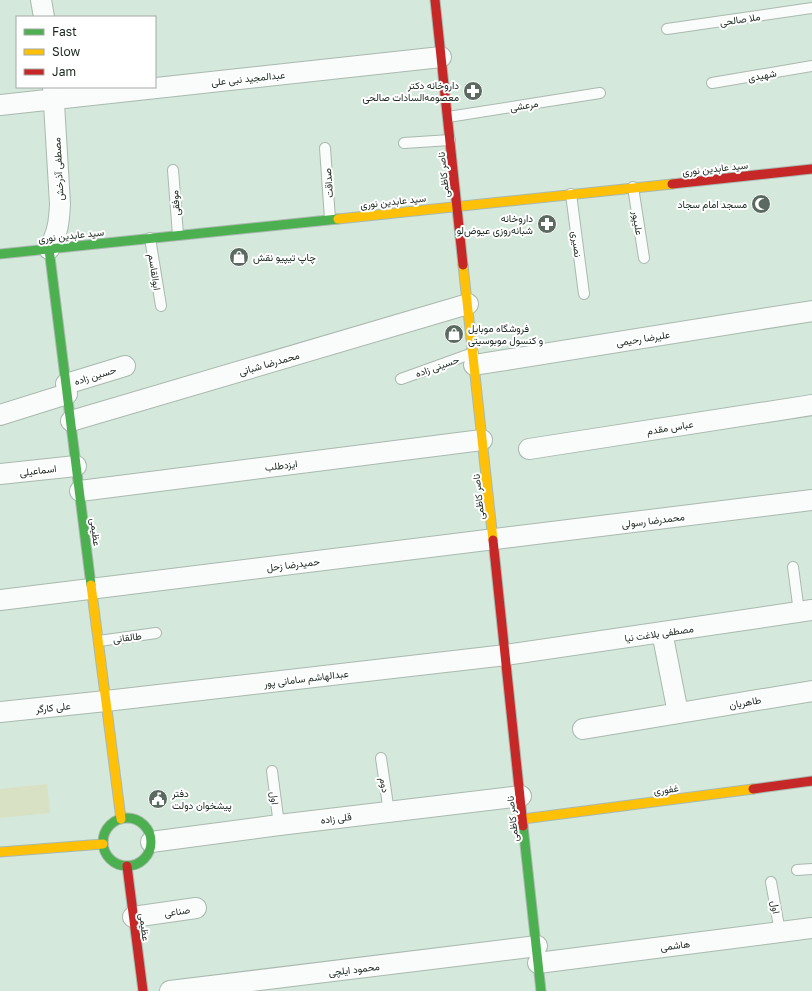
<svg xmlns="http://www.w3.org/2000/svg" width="812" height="991" viewBox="0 0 812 991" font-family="'Golos Text',Vazirmatn,sans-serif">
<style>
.green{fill:#d8e1c4}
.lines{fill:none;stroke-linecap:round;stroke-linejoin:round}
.lane-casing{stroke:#aab9b0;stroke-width:12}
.street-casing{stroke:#aab9b0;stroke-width:22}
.fast-casing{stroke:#aab9b0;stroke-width:11}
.slow-casing{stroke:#aab9b0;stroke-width:11}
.jam-casing{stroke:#aab9b0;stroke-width:11}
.lane{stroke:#f9fcfa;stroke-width:10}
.street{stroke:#f9fcfa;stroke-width:20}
.fast{stroke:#4caf50;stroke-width:9}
.slow{stroke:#ffc107;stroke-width:9}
.jam{stroke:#c62828;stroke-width:9}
.labels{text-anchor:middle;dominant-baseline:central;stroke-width:4;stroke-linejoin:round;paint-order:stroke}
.street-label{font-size:10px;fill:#19261e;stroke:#fff}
.poi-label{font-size:10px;fill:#19261e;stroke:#fff;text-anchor:end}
</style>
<rect width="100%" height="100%" fill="#d4e8db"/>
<!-- green -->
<path class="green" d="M47 784 50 813 0 818V789Z"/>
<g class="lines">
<!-- lane casing -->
<g class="lane-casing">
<path id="lane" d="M667 29 812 8
M712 83 812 66
M448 117 600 93
M404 143 450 140
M325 148 330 219
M173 170 178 235
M633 187 644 258
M571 194 584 294
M150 238 161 306
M401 379 473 353
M793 567 799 612
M99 641 156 633
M381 758 389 812
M272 771 279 825
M797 870 812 869
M771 882 780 932"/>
</g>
<!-- street casing -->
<g class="street-casing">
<path id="street" d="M41 0 44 17
M0 105 441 57
M49 249C58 232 59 223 60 204L53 87
M474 365 812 311
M66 384 125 366
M0 415 67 394
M71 421 468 304
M529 449 812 405
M0 474 76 466
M80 491 482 440
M0 600 812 500
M662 632 678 713
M0 712 106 701 506 655 812 610
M583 729 812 691
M151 842 279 825 521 796
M133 917 196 908
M538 963 812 928
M170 991 537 946"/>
</g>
<!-- fast casing -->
<g class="fast-casing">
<path id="fast" d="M49 249 91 585
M0 254 338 219
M103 842a24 24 0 1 1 48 0a24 24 0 1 1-48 0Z
M523 826 541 991"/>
</g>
<!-- slow casing -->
<g class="slow-casing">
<path id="slow" d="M338 219 672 184
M463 265 493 540
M91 585 121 819
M523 819 753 789
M0 852 103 844"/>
</g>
<!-- jam casing -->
<g class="jam-casing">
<path id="jam" d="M435 0 463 265
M672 184 812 169
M493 540 523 826
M753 789 812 781
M127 866 143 991"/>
</g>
<!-- lane -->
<use href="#lane" class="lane"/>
<!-- street -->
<use href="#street" class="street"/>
<!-- fast -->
<use href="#fast" class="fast"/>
<!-- slow -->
<use href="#slow" class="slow"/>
<!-- jam -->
<use href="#jam" class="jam"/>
</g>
<!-- icons -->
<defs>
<g id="pharmacy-disc" transform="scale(1)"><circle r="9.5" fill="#5a6a60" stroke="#fff"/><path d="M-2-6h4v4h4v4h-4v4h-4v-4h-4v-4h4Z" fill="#fff"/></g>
<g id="mosque-disc" transform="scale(1)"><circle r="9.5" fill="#5a6a60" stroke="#fff"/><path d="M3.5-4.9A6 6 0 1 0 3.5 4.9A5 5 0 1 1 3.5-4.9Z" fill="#fff"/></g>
<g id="shop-disc" transform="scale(1)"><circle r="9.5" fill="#5a6a60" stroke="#fff"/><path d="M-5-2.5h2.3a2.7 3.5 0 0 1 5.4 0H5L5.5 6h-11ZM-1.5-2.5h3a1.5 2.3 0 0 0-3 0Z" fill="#fff"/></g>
<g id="civic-disc" transform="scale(1)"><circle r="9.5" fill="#5a6a60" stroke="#fff"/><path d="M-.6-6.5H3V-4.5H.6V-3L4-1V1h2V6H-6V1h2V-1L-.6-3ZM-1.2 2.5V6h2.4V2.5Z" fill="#fff"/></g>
</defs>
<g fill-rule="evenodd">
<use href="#pharmacy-disc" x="473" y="91"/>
<use href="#mosque-disc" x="761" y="204"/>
<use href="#pharmacy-disc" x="547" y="224"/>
<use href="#shop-disc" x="239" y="257"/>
<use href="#shop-disc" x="454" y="334"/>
<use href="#civic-disc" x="158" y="799"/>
</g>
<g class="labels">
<!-- street labels -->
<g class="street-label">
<text transform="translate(740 19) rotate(-8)">ملا صالحی</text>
<text transform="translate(762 75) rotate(-10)">شهیدی</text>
<text transform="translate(248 78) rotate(-6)">عبدالمجید نبی علی</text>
<text transform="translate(524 105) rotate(-9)">مرعشی</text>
<text transform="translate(715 168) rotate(-6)">سید عابدین نوری</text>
<text transform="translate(58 169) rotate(-93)">مصطفی آذرخش</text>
<text transform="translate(443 175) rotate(-96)">ناصر کاظمی</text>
<text transform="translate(328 183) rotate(-94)">صداقت</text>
<text transform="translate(393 201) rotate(-6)">سید عابدین نوری</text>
<text transform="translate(175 203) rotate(-94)">موفقی</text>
<text transform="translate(638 223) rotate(81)">علیپور</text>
<text transform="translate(71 235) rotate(-6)">سید عابدین نوری</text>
<text transform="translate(577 244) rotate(83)">نصیری</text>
<text transform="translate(155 272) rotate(81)">ابوالقاسم</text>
<text transform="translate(643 338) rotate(-9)">علیرضا رحیمی</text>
<text transform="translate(269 363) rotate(-16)">محمدرضا شبانی</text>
<text transform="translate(437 366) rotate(-19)">حسینی زاده</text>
<text transform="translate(95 375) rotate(-17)">حسین زاده</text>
<text transform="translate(670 427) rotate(-9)">عباس مقدم</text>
<text transform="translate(281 465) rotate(-7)">ایزدطلب</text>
<text transform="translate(38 470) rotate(-7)">اسماعیلی</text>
<text transform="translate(478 497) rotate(-96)">ناصر کاظمی</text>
<text transform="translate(653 520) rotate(-7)">محمدرضا رسولی</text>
<text transform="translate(96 532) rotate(83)">عظیمی</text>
<text transform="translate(293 564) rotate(-7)">حمیدرضا زحل</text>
<text transform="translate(659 633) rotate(-8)">مصطفی بلاغت نیا</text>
<text transform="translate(127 637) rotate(-7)">طالقانی</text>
<text transform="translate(306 678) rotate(-7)">عبدالهاشم سامانی پور</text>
<text transform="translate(745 702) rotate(-10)">طاهریان</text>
<text transform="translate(53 707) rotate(-6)">علی کارگر</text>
<text transform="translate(385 785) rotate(81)">دوم</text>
<text transform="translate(666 789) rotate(-7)">غفوری</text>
<text transform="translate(275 798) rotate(83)">اول</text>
<text transform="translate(336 818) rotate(-7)">قلی زاده</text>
<text transform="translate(512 819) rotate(-96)">ناصر کاظمی</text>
<text transform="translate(776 907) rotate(80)">اول</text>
<text transform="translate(177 911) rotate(-8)">صناعی</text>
<text transform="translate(145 927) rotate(83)">عظیمی</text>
<text transform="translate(675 945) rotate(-7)">هاشمی</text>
<text transform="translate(354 969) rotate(-7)">محمود ایلچی</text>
</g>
<!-- poi labels -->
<g class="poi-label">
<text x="459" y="85">داروخانه دکتر<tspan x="459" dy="12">معصومه‌السادات صالحی</tspan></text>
<text x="747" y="204">مسجد امام سجاد</text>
<text x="533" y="218">داروخانه<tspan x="533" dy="12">شبانه‌روزی عیوض‌لو</tspan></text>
<text x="253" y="257" text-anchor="start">چاپ تیپیو نقش</text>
<text x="468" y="328" text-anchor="start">فروشگاه موبایل<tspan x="468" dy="12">و کنسول موبوسیتی</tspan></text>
<text x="172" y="793" text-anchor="start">دفتر<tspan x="172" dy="12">پیشخوان دولت</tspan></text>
</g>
</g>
<!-- legend -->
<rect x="16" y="16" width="140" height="72" fill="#ffffff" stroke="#a3a8a5"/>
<rect x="24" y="29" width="20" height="6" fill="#4caf50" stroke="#a3a8a5"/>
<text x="52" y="36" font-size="12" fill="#19261e">Fast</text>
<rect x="24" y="49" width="20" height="6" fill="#ffc107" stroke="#a3a8a5"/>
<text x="52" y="56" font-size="12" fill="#19261e">Slow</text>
<rect x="24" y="69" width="20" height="6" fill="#c62828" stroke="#a3a8a5"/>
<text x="52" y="76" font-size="12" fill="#19261e">Jam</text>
</svg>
